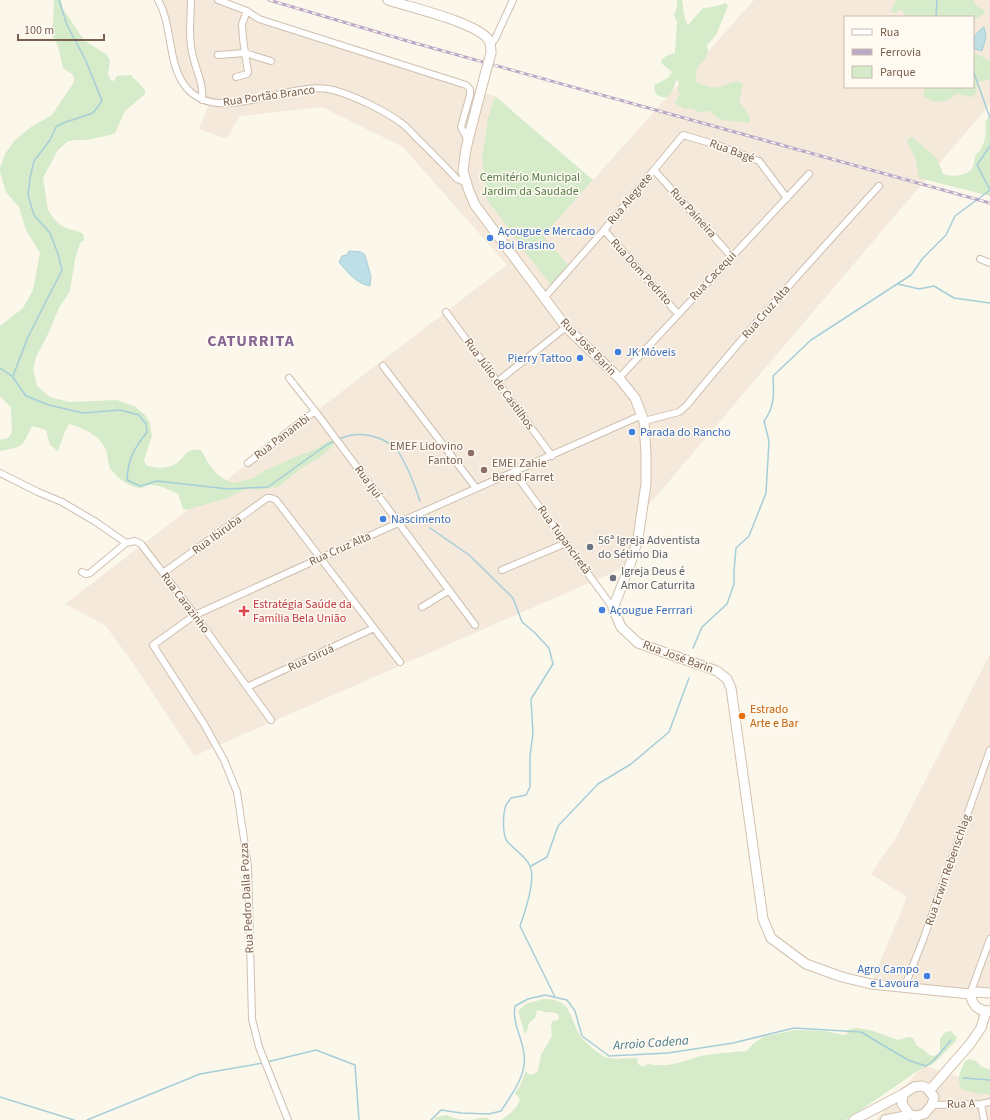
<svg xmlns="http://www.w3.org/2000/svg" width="990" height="1120" viewBox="0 0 990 1120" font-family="'Source Sans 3',sans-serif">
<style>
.residential{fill:#f4e9da;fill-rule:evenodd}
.green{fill:#d5ebc9}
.water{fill:#bfdfe6;stroke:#a6ced8}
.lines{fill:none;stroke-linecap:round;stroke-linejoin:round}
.stream{stroke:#a6ced8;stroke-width:1.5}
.street-casing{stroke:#cfbfb0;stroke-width:8}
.secondary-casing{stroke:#d2c0ae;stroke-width:11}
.street{stroke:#fff;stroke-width:6}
.secondary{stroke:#fff;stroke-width:9}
.rail-casing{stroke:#bba8c7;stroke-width:3}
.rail{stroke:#fffaf2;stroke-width:1.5;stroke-dasharray:4.5;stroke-linecap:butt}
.secondary-bridge-casing{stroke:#d2c0ae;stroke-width:11;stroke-linecap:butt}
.secondary-bridge{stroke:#fff;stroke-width:9}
.shop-dot{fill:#3f7fe0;stroke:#fffaf2;stroke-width:1.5}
.education-dot{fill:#8d6e63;stroke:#fffaf2;stroke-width:1.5}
.worship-dot{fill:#6b7280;stroke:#fffaf2;stroke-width:1.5}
.health-dot{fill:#e0444e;stroke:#fffaf2;stroke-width:1.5}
.food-dot{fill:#e8710a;stroke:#fffaf2;stroke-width:1.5}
.labels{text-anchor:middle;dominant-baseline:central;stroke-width:3;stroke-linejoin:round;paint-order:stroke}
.street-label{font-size:12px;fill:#785f4e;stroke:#fffaf2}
.park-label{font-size:12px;fill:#547d46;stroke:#fffaf2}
.shop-label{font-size:12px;fill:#366cbe;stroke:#fffaf2;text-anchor:start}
.education-label{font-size:12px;fill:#785e54;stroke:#fffaf2;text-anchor:end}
.worship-label{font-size:12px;fill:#5b616d;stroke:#fffaf2;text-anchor:start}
.health-label{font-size:12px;fill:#be3a42;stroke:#fffaf2;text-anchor:start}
.food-label{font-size:12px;fill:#c56008;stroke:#fffaf2;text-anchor:start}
.water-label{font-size:13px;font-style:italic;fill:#477b8a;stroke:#fffaf2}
.district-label{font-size:16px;font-weight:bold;letter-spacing:1px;fill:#866693;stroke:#fffaf2}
</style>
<rect width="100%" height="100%" fill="#fcf7eb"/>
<!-- residential -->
<path class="residential" d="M158 0H218L259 19 470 89 495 96 488 118 482 158 543 236 754 0H990V104L641 514 630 565 194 756 135 666 105 625 65 604 507 265 403 147 322 107 240 116 226 139 199 129 210 102 195 96 179 73ZM845 17H973V87H845Z
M990 654V997L871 984 907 897 871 874 897 836Z
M926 1066 963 1078 990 1080V1120H876L919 1070Z"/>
<!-- green -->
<path class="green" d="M54 0H61L63 9 84 40 107 55 110 61 108 74 111 80 114 81 117 76 131 75 145 90V94L125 111 115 133 110 135 87 140H75L67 142 58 150 43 178 48 210C52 217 58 225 66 228 73 231 76 229 83 234L84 240 80 243 75 259 70 291 59 308 49 332 36 357 33 370 37 386 50 397 69 402 117 400 134 406 145 415 150 423 152 436 144 460 146 465C155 469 168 469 177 463 187 455 185 448 201 450L208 463 218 475 226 480 235 483 254 478 263 471 298 456 314 450 331 440 334 445 319 458 303 467 278 487 259 490 248 488 225 499 186 510 183 509 178 494C170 490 162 486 152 485 148 484 145 488 140 488 132 488 119 479 114 473 108 468 108 460 107 453 103 437 84 428 69 424L65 431 58 451 50 445 46 430 32 426C21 448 25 446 0 451V440L8 438 12 432 11 408 0 396V326L23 308 33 290 40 253 26 230 19 207 6 192 0 172V168L5 154 14 141 31 127 52 115 74 82V77L72 74 63 68 58 46 51 34V28L53 24Z
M677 0H682C684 9 683 17 688 25L703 8 713 7 726 3 728 6 716 35 707 45 708 51 704 61 698 66 696 73V82C703 85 711 89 719 87 728 86 734 78 743 84L739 102 750 116V123L721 120 709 111 698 112 691 108 684 109 675 103 680 93 678 90 679 82 677 80C674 84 673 92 670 95 666 99 657 97 655 92 654 89 655 87 654 85L668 78 672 72 661 63C662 56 669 55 675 53L677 22 674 15 677 7Z
M896 0H974V3L976 6 984 10 985 13 975 19 973 24V17H906L901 9 895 13 891 12Z
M973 52 990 61V79L977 82V89L974 96 972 97 956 94C953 96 951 99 948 100 940 103 928 102 923 95L925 87H973Z
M495 96 593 180 543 236 568 265 551 285 525 252 487 199 482 158 488 118Z
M990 115V196L919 178 915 156 907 143 908 139 911 137C914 138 935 156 937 159 940 164 941 170 943 174 951 177 963 176 970 171 974 168 974 161 975 157 977 151 975 156 979 152 985 144 987 131 985 122Z
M543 999C574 999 568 1018 581 1037 585 1042 600 1055 605 1057 612 1060 629 1058 637 1058L638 1064 643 1067 648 1064C671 1069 685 1059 706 1055 720 1053 734 1052 747 1051L753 1044 763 1037 795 1030 826 1031 842 1035 847 1034V1030L856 1028 870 1030 898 1040 909 1037 913 1038 917 1046 924 1050 929 1055 934 1056 938 1054 940 1051V1039L945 1032 951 1031 957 1038 955 1042 933 1064 919 1070 846 1120H501C510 1114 517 1109 520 1099L515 1093 520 1086 526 1070 528 1074 532 1075 538 1071 541 1055 552 1036 551 1024 553 1021 558 1020 559 1017 557 1013 545 1012 537 1010 535 1018 529 1023 527 1031 525 1034 518 1011 526 1004Z
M969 1059 976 1061 981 1066 990 1070V1094H980L963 1090C955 1079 960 1073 965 1061Z
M446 1115C453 1118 460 1120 469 1120 477 1120 483 1115 491 1120H434L437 1117Z"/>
<!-- water -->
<path class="water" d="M984 27 986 37 982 51 975 49C972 39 976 32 984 27Z
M349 251 361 252 365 255 371 277 370 286C357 284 347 272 339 262L342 256 347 255Z"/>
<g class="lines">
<!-- stream -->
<path class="stream" d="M936 17 937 0
M973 70 990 118
M898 284 919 289 934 286 954 298 990 303
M0 368 12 376 26 396 49 405 83 413 120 410 139 415 146 424 147 432C134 449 128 458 127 480L140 486 157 481 228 489 268 487 328 444 336 441
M13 376 28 337 62 270 58 254 50 233 34 215 28 195 30 178 34 161 50 140 56 127 63 123 93 113 102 101 86 61 67 25 59 0
M339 439C358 431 379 434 395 448 398 450 400 455 402 458 410 472 415 486 420 501
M430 528 469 555 513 598 522 622 534 632 549 648 553 664 531 699 533 734 530 755V787L526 795 511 798C510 800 507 803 506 805 503 813 502 834 507 841 514 850 526 856 530 866 536 880 525 912 520 926L555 997
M693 648 702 627 727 604 734 584V571L736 548 749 536 766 493 769 441 764 421C775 407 774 393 773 376L811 340 911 275 923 258 946 235 955 216 990 190 977 165 990 146
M531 866 547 857 558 826 598 784 631 764 669 732 689 678
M267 1062 316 1050 355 1065 359 1120
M963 1078 990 1080
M0 1097 74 1120
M87 1120 200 1074 263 1063
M431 1120 441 1110 461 1113 489 1114 501 1111C512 1094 527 1075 524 1054 522 1037 512 1023 515 1006L528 999 545 995 567 1000 575 1011 582 1036 609 1056 668 1053 733 1043 794 1028 861 1032 908 1060 926 1066 934 1060 951 1040"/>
<!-- street casing -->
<g class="street-casing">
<path id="street" d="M158 0C173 26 167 62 185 86 217 128 290 79 333 90 355 96 386 111 404 125 410 130 415 137 421 142 433 154 445 166 457 179L465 182
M191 0C191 17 188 35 192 52 195 69 204 83 202 100
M218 0 247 11 259 19 466 85 470 89V95L461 127 468 140
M491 44 495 39 513 0
M218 55 245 53 271 61
M236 77 247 74 248 72 243 39 242 24 247 11
M654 170 731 256
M604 230 678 314
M980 259 990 263
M544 298 604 230 683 135 717 145 759 161 787 198
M446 312 552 456
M383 366 476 488
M289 378 315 411 475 625
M619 378 809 174
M497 382 566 327
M644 421 679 412 687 405C748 330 813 258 879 186
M248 463 315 411
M514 472 613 608
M0 473 38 492 62 502 96 522 126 543
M502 570 566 543
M82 572 86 574 90 573 126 543 135 541 141 544 195 615 271 720
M163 573 267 498H271L276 500 400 662
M422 607 448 591
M247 687 374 628
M904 988 923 940 990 750
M970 994 990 939
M981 1104 984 1120
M932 1105 981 1104 990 1102
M288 1120 259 1047 252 1019 248 866 237 792 224 760 204 724 153 645 195 615 398 523 642 415"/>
</g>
<!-- secondary casing -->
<g class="secondary-casing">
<path id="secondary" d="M388 0C409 7 475 22 488 39 491 43 491 48 491 53
M486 71 468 140 465 155 463 171 469 191 475 205 566 327 619 378 635 398 644 421 646 455V484L638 538 630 565 613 608 621 627 638 643 717 671 727 679 731 688 763 919 771 938 806 964 842 977 871 984 970 994 977 992 990 993
M970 994C973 1006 978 1011 990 1011
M930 1090 970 1044 981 1028 986 1011
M903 1094 902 1104 910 1115
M854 1120 903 1094 914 1087 922 1086 927 1088 934 1097 932 1105 924 1114 916 1116 910 1115 885 1120"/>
</g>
<!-- street -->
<use href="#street" class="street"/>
<!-- secondary -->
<use href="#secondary" class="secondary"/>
<!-- rail casing -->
<g class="rail-casing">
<path id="rail" d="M269 0 411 42 990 203"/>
</g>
<!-- rail -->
<use href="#rail" class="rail"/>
<!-- secondary-bridge casing -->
<g class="secondary-bridge-casing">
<path id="secondary-bridge" d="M486 71 491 53"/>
</g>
<!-- secondary-bridge -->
<use href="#secondary-bridge" class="secondary-bridge"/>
</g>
<!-- markers -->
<g class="shop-dot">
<circle cx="490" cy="238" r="4"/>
<circle cx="618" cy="352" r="4"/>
<circle cx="580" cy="358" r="4"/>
<circle cx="632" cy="432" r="4"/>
<circle cx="383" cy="519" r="4"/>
<circle cx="602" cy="610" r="4"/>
<circle cx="927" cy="976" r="4"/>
</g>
<g class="education-dot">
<circle cx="471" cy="453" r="4"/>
<circle cx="484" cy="470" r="4"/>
</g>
<g class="worship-dot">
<circle cx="590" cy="547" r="4"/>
<circle cx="613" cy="578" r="4"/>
</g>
<path class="health-dot" d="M242 605h4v4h4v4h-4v4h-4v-4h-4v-4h4z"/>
<circle class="food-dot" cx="742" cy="716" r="4"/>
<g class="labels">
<!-- street labels -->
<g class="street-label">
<text transform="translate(269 96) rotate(-8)">Rua Portão Branco</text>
<text transform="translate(732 151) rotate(20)">Rua Bagé</text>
<text transform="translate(630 199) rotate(-50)">Rua Alegrete</text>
<text transform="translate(693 213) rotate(48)">Rua Paineira</text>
<text transform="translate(641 272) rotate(48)">Rua Dom Pedrito</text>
<text transform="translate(713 276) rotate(-47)">Rua Cacequi</text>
<text transform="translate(766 312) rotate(-49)">Rua Cruz Alta</text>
<text transform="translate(588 347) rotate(46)">Rua José Barin</text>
<text transform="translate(499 384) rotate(54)">Rua Júlio de Castilhos</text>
<text transform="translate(282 437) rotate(-37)">Rua Panambi</text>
<text transform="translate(368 482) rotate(54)">Rua Ijuí</text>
<text transform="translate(217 535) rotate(-36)">Rua Ibiruba</text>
<text transform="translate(564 540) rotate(54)">Rua Tupanciretã</text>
<text transform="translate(340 549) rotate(-24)">Rua Cruz Alta</text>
<text transform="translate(185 603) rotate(53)">Rua Carazinho</text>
<text transform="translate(678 657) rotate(20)">Rua José Barin</text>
<text transform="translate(311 658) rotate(-25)">Rua Giruá</text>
<text transform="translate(948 870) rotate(-71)">Rua Erwin Rebenschlag</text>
<text transform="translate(247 898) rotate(-93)">Rua Pedro Dalla Pozza</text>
<text transform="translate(961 1104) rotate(-2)">Rua A</text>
</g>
<!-- park labels -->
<g class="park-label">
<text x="530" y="177">Cemitério Municipal<tspan x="530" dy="14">Jardim da Saudade</tspan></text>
</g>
<!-- shop labels -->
<g class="shop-label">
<text x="498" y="231">Açougue e Mercado<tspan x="498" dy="14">Boi Brasino</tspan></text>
<text x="626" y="352">JK Móveis</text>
<text x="572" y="358" text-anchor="end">Pierry Tattoo</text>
<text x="640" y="432">Parada do Rancho</text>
<text x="391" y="519">Nascimento</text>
<text x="610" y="610">Açougue Ferrrari</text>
<text x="919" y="969" text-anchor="end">Agro Campo<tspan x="919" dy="14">e Lavoura</tspan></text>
</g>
<!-- education labels -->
<g class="education-label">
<text x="463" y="446">EMEF Lidovino<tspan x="463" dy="14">Fanton</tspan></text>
<text x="492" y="463" text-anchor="start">EMEI Zahie<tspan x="492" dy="14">Bered Farret</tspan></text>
</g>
<!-- worship labels -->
<g class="worship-label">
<text x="598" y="540">56ª Igreja Adventista<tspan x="598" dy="14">do Sétimo Dia</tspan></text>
<text x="621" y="571">Igreja Deus é<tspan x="621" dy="14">Amor Caturrita</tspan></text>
</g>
<!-- health labels -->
<g class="health-label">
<text x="253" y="604">Estratégia Saúde da<tspan x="253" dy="14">Família Bela União</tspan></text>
</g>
<!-- food labels -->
<g class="food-label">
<text x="750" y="709">Estrado<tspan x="750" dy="14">Arte e Bar</tspan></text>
</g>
<!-- water labels -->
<g class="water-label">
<text transform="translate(651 1043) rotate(-4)">Arroio Cadena</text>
</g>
<!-- district labels -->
<g class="district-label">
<text x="251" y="341">CATURRITA</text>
</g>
</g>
<!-- legend -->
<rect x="844" y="16" width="130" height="72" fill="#fffaf2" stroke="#c9bcb0"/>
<rect x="852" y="29" width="20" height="6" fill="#ffffff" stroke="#c9bcb0"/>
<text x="880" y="36" font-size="12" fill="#785f4e">Rua</text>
<rect x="852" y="49" width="20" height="6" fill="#bba8c7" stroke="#c9bcb0"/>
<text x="880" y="56" font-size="12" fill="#785f4e">Ferrovia</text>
<rect x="852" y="66" width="20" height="12" fill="#d5ebc9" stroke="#c9bcb0"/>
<text x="880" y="76" font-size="12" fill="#785f4e">Parque</text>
<!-- scale -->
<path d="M18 34v6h86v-6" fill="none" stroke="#785f4e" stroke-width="2"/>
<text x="24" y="34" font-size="12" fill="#785f4e" stroke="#fffaf2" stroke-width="3" paint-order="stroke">100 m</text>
</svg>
